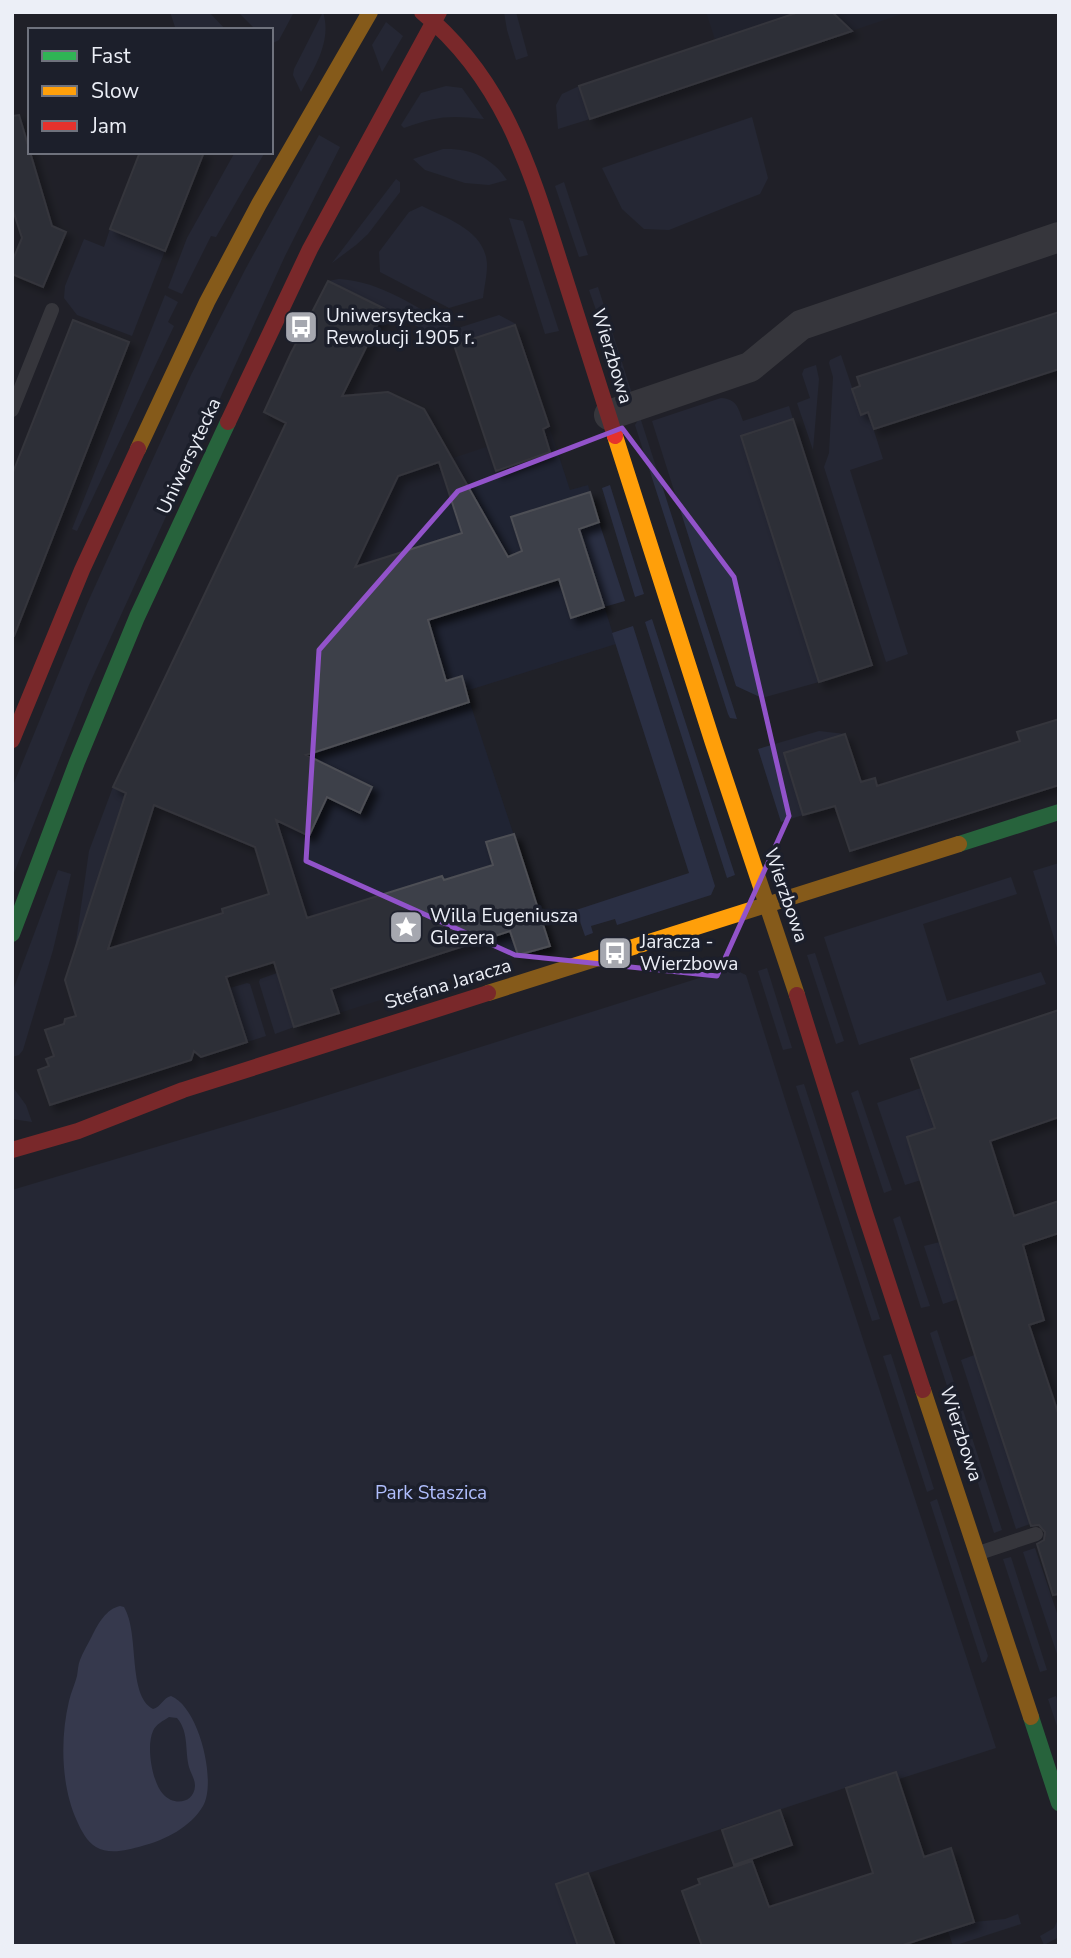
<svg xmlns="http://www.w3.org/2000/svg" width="1071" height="1958" viewBox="0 0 1071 1958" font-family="'Nunito Sans',sans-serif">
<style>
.built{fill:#202433}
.green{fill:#2a2f43}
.water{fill:#50577a;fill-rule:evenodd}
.building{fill:#3d3f49;stroke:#4e4f55;stroke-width:2;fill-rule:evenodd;filter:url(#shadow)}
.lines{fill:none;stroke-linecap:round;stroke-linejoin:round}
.lane{stroke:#515155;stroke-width:14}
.street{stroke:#515155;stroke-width:30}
.fast{stroke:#30b455;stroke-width:16}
.slow{stroke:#ff9f0a;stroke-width:16}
.jam{stroke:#e5322d;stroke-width:16}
.marked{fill:none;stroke:#9253ca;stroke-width:5;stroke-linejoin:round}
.labels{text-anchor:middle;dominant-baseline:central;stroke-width:7;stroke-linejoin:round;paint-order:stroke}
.poi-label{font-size:19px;fill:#eceff7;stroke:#1c1f2b;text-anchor:start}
.street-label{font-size:19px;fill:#eceff7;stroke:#1c1f2b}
.park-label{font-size:19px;fill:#b0befd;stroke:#1c1f2b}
</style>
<defs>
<filter id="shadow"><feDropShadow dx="6" dy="6" stdDeviation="3.5" flood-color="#0009"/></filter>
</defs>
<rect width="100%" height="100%" fill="#202128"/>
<!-- built -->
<path class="built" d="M706 12H908L590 119 579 86 715 40Z
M286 423 399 476 549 426 570 490 588 485 599 522 580 528 616 644 466 691 551 947 339 1013 285 848 269 853 113 787Z"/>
<!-- green -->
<path class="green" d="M170 12H209L226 30H176Z
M238 12H294L279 40 271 44V30H256Z
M323 12C332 41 315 67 301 92L293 75 294 69Z
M504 12H516L528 56 516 60 507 30Z
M386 22 403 36 382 72 372 45Z
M446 86 462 88 484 119C449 115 437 116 404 128L401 125 421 93Z
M579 86 590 119 558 129 556 105 562 94Z
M752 117 768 178 760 194 734 204 669 230 644 229 622 209 602 168Z
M319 135 340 147 285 256 89 685 12 878V788L87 604 191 375 246 268Z
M443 149C470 148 492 157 507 180L489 185 465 183 425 170 413 159Z
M235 152H265L216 237 211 236 182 294 168 288 187 238Z
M396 179 400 182V192L368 234 356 245 332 263Z
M564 182 588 255 579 257 555 186Z
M422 206C448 219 486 231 487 265 487 276 484 288 483 298L449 308 380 272 379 252 409 212Z
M509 218 523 221 559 331 545 334Z
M110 229 165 251 132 336 77 315 64 298 65 286 84 239 104 247Z
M339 279C381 281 419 309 455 329L499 315 516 324 454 345 328 281Z
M598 287 633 397 625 393 589 290Z
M165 295 178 302 168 322 174 326 77 531 72 529Z
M841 355 861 414 868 412 883 459 850 470 908 654 886 662 824 467 829 453 833 377 829 363 830 360Z
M816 365 819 379 813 450 797 403 810 398 802 374 804 369Z
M721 398C737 399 738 408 743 421L789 406 793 419 741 436 819 682 762 698 736 686 652 421Z
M640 417 737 719 730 718 728 714 635 425Z
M610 485 644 594 635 597 602 488Z
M599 522 625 601 604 607 579 529Z
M652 619 735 875 727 878 645 622Z
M633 626 715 886 711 895 617 925 615 919 591 926 593 933 585 936 576 910 689 873 612 633Z
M819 731 845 734 803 815 781 822 758 749Z
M113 787 127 793 75 949 89 851Z
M1059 863V954L1033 871Z
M58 870 71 874 53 950 23 1050 19 1055 12 1057V993Z
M1011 877 1017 894 923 924 947 1001 1041 972 1046 984 859 1045 824 937Z
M815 953 844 1041 836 1044 807 955Z
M731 968 746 975 788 1109 996 1748 899 1779 896 1771 556 1884 578 1946H12V1190L287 1108Z
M767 968 792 1048 783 1050 758 971Z
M277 973 294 1027 275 1034 259 982 260 979Z
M247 983 250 984 266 1036 247 1042 230 988Z
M804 1084 880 1319 872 1321 796 1086Z
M12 1086 26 1105 32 1122 12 1119Z
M921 1088 935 1128 907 1137 921 1180 905 1185 877 1103Z
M858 1090 892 1190 884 1193 851 1093Z
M900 1216 930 1306 921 1308 893 1219Z
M940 1242 958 1299 943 1304 924 1246Z
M937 1330 1002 1530 994 1533 930 1333Z
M891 1354 934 1489 927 1492 883 1356Z
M977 1354 1030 1524 1016 1529 961 1360Z
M937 1499 988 1656 986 1661 982 1663 930 1502Z
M1035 1548 1059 1619V1660L1023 1552Z
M1011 1557 1047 1670 1040 1672 1003 1559Z
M1056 1696 1059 1706V1732L1048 1699Z
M1018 1914 1021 1924 953 1946 948 1931 974 1922 1005 1919Z
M1059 1917V1937L1044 1945 1040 1936 1054 1928Z"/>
<!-- water -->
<path class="water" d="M120 1606 124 1607C140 1634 127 1695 153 1709 161 1707 163 1698 171 1696 199 1707 217 1782 203 1806 191 1827 165 1840 142 1846 128 1850 109 1855 96 1847 87 1842 81 1830 77 1821 61 1786 60 1739 69 1701 71 1692 75 1684 77 1676 78 1670 78 1665 80 1660 83 1652 88 1644 92 1636 98 1624 106 1609 120 1606ZM169 1717 177 1718C190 1733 184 1753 190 1770 192 1775 195 1780 195 1786 194 1804 173 1806 163 1794 152 1782 146 1746 153 1731 156 1724 163 1721 169 1717Z"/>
<!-- building -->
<path class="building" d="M799 12H832L852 31 590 119 579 86Z
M19 115 52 226 66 232 43 287 12 274V262L22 238 12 207V116Z
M140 152H204L165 251 110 229Z
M328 281 385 309 342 396 388 392 424 409 508 557 522 551 511 517 590 492 599 522 579 529 604 607 571 618 559 579 428 620 446 681 462 676 469 702 306 755 372 787 360 813 327 797 309 836 276 820 307 918 442 876 444 880 493 865 486 842 514 834 550 946 518 955 510 931 331 989 339 1013 294 1027 274 962 226 977 247 1042 201 1057 194 1051 191 1060 50 1105 38 1070 49 1066 46 1059 54 1056 45 1030 64 1024 65 1019 76 1016 65 980 126 793 113 787 286 423 264 412 291 353ZM439 462 462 533 355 567 398 476ZM154 805 255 847 269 894 222 909 223 913 108 949Z
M1059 312V369L874 429 868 412 861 415 852 389 860 386 857 377Z
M73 320 129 342 14 636H12V475Z
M515 325 549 426 543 429 550 452 496 471 454 345Z
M793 419 872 665 819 682 741 436Z
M1059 719V785L850 851 835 806 803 815 784 753 845 734 861 782 875 778 877 786 1020 741 1017 732Z
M1059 1010V1117L990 1141 1014 1216 1059 1201V1233L1023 1245 1044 1320 1029 1325 1059 1416V1594L1053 1595 1037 1544 1044 1540 1045 1532 1039 1525 1031 1526 978 1365 907 1137 935 1128 911 1059Z
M896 1772 924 1857 951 1848 974 1922 900 1946H702L682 1891 700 1884 698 1879 752 1861 769 1907 873 1873 846 1788Z
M780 1810 792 1845 734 1865 722 1830Z
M588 1873 615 1946H578L556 1884Z"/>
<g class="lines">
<!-- lane -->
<path class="lane" d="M12 410 52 310
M979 1553 1036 1534"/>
<!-- street -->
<path class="street" d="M609 415 750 367 801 325 1059 237"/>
<!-- fast -->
<path class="fast" d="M959 844 1059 812
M12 934 77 762 137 617 228 422
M1031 1717 1059 1803"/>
<!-- slow -->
<path class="slow" d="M615 436 713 743 797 995
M138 449 207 302 259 204 370 12
M488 993 959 844
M923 1390 1031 1717"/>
<!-- jam -->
<path class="jam" d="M422 12C505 80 531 171 562 269 580 324 597 380 615 436
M228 422 310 249 439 12
M12 740 82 570 138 449
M797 995 865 1213 923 1390
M12 1150 78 1131 183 1090 488 993"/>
</g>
<!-- marked area -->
<path d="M0 0H1071V1958H0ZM622 428 734 577 789 816 717 976 515 955 306 861 319 650 458 491Z" fill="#202128" fill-opacity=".55" fill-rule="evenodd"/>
<path class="marked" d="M622 428 734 577 789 816 717 976 515 955 306 861 319 650 458 491Z"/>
<!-- icons -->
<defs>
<g id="bus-square" transform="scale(1.75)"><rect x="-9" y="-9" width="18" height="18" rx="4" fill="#a5a7af" stroke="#1c1f2b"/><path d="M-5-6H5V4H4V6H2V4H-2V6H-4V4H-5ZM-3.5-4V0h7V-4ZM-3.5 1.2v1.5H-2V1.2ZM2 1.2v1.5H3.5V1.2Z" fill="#fff"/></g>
<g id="sight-square" transform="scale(1.75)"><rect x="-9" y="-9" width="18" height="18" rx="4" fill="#a5a7af" stroke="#1c1f2b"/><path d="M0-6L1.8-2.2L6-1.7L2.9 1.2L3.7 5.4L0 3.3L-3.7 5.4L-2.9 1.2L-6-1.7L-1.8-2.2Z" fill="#fff"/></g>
</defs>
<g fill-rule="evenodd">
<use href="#bus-square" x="301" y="327"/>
<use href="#sight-square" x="406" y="927"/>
<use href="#bus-square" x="615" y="953"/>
</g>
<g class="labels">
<!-- poi labels -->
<g class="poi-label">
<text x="326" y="316">Uniwersytecka -<tspan x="326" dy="22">Rewolucji 1905 r.</tspan></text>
<text x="430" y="916">Willa Eugeniusza<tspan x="430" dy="22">Glezera</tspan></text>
<text x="640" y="942">Jaracza -<tspan x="640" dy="22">Wierzbowa</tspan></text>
</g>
<!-- street labels -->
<g class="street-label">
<text transform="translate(612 356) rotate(73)">Wierzbowa</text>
<text transform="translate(189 456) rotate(-65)">Uniwersytecka</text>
<text transform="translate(786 895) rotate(71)">Wierzbowa</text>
<text transform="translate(448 984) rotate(-17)">Stefana Jaracza</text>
<text transform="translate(961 1434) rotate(72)">Wierzbowa</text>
</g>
<!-- park labels -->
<g class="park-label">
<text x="431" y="1493">Park Staszica</text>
</g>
</g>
<!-- border -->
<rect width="1071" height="1958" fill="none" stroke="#eceff7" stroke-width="28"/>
<!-- legend -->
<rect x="28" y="28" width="245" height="126" fill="#1c1f2b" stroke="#6f727d" stroke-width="2"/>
<rect x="42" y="51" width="35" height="10" fill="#30b455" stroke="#6f727d" stroke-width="2"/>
<text x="91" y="63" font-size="21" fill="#eceff7">Fast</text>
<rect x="42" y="86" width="35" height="10" fill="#ff9f0a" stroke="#6f727d" stroke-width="2"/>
<text x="91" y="98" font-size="21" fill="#eceff7">Slow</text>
<rect x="42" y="121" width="35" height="10" fill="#e5322d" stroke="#6f727d" stroke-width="2"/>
<text x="91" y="133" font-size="21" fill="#eceff7">Jam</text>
</svg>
